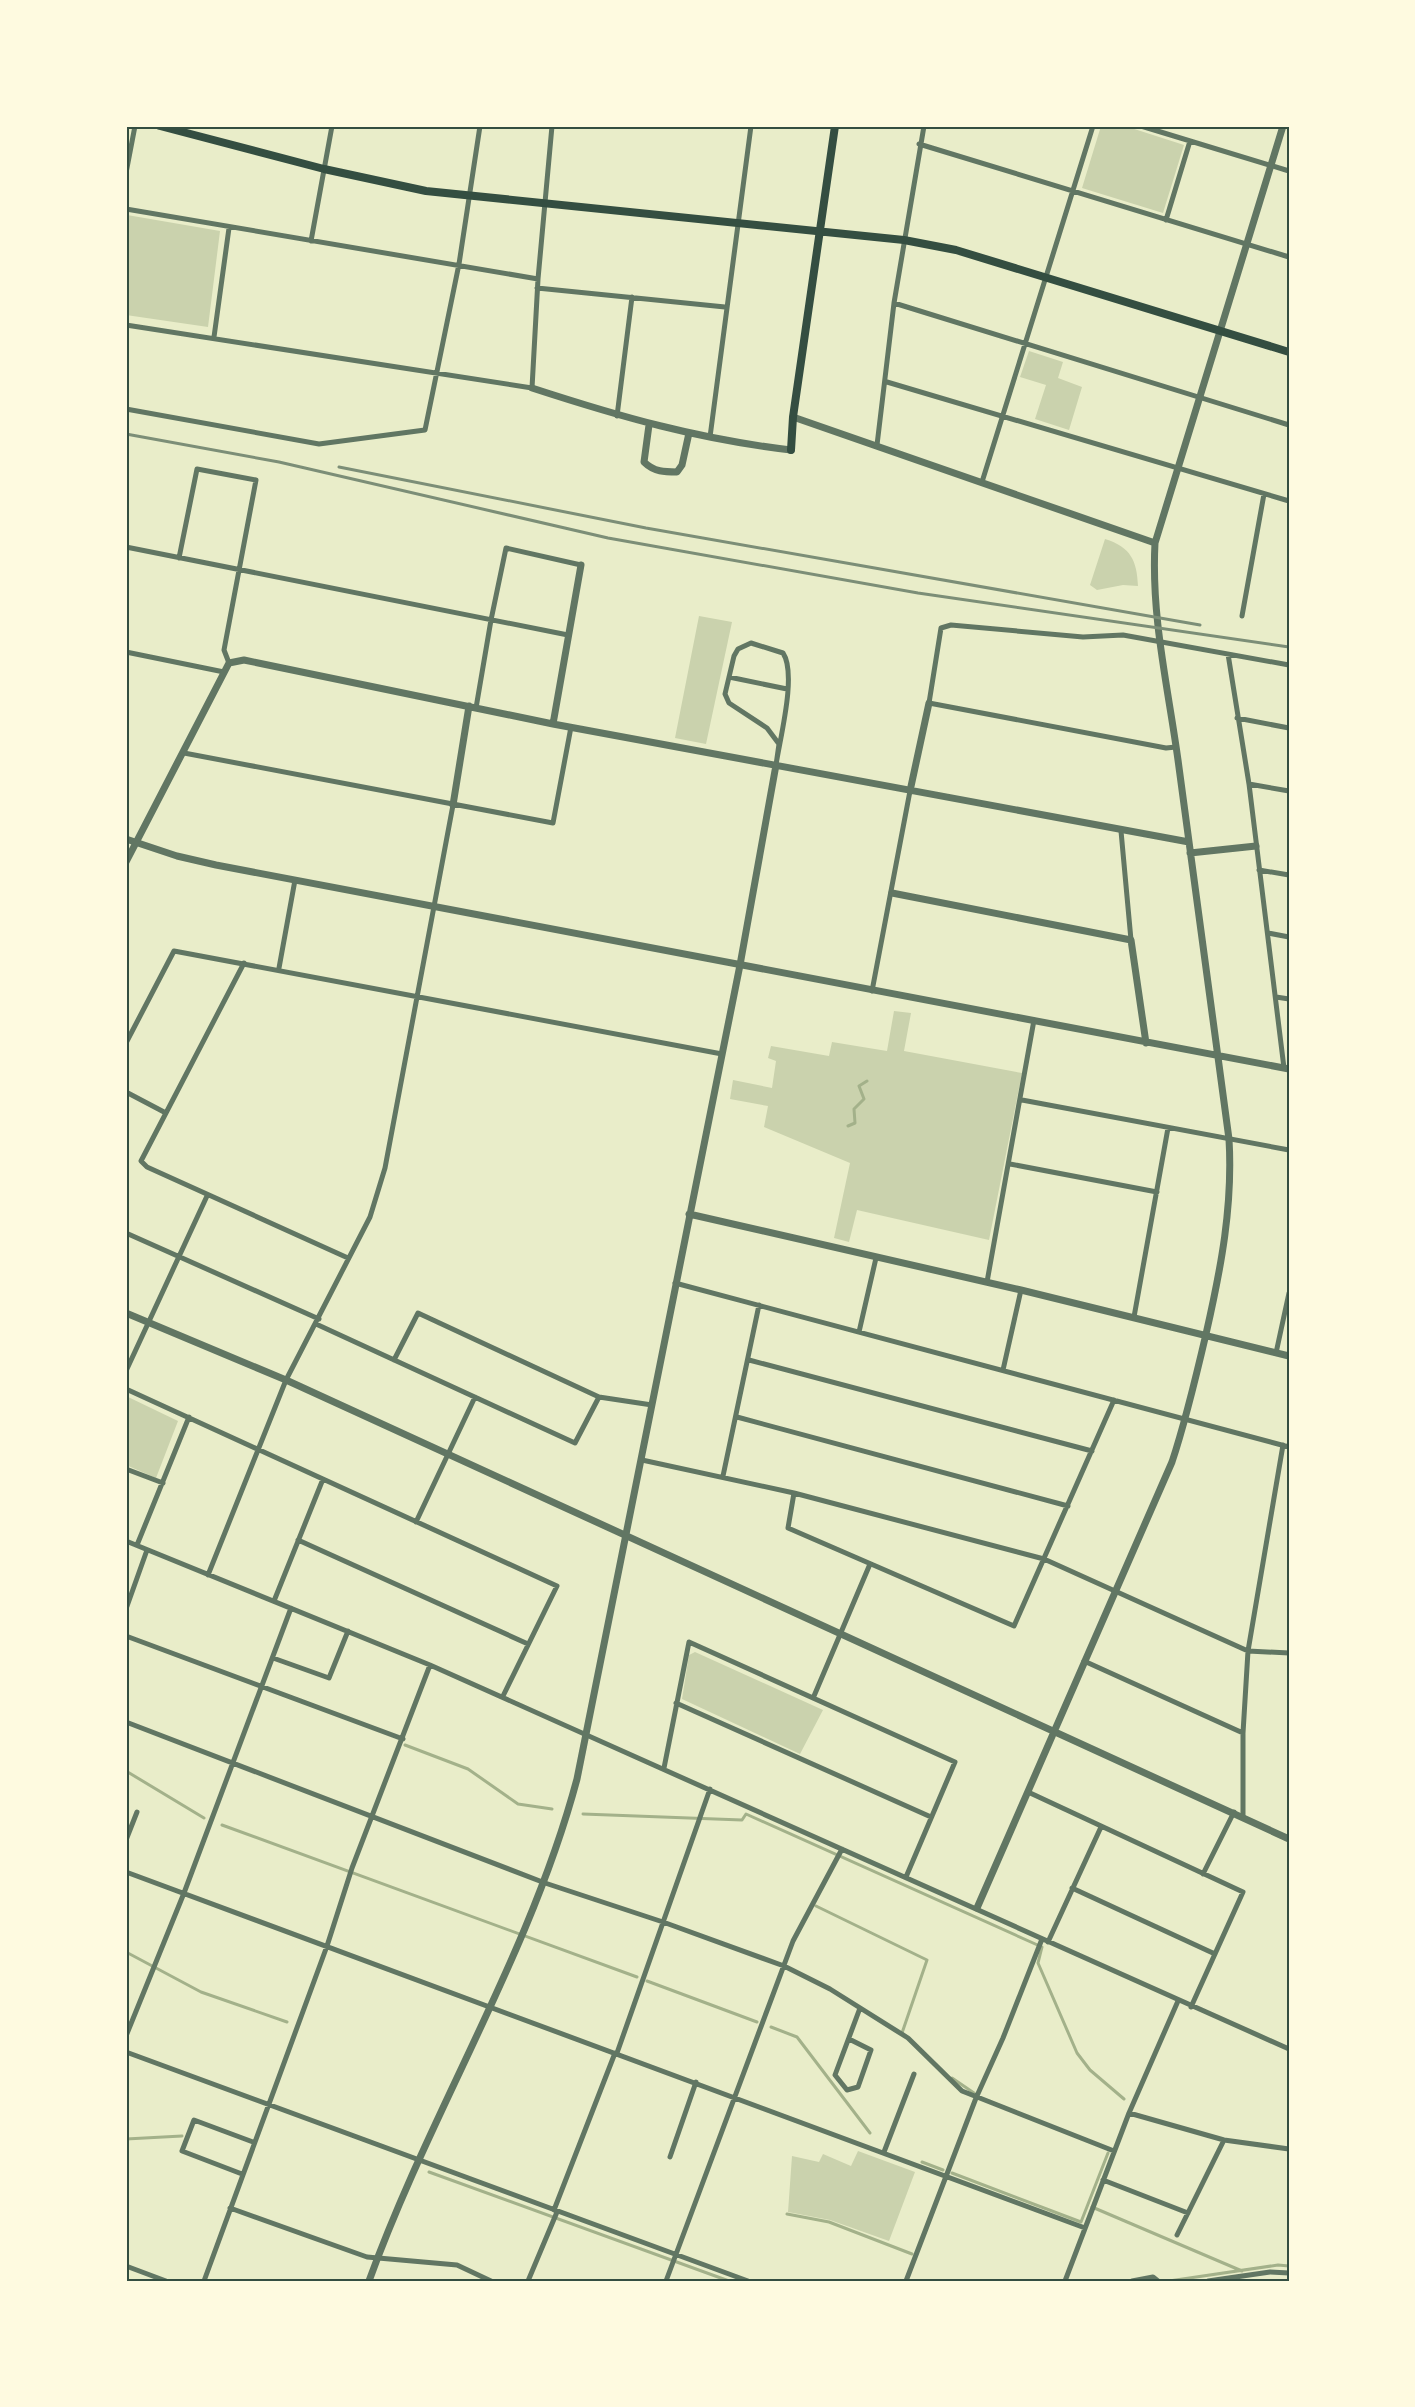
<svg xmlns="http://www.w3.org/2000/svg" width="1415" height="2407" viewBox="0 0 1415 2407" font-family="'Varela Round',sans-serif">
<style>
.green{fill:#cad2ad}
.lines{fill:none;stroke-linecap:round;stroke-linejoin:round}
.stream{stroke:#a3b18a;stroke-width:3}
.minor{stroke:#617663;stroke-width:5}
.tertiary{stroke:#617663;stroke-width:7}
.secondary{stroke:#344e41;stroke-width:8}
.rail{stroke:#7c8e77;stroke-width:3}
.neatline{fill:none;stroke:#344e41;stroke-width:2}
</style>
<rect width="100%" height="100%" fill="#e9edc9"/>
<!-- green -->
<path class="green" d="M1101 126H1125L1184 145 1163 213 1082 188Z
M127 215 220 231 208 327 126 315Z
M1029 351 1063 362 1058 378 1082 387 1069 430 1035 419 1046 385 1020 377Z
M1105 539C1131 547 1137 561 1138 586L1123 585 1097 590 1090 585Z
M699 616 732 622 706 744 675 738Z
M894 1011 911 1013 904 1051 1022 1073 989 1240 857 1210 849 1242 834 1238 850 1163 764 1127 768 1106 730 1099 733 1080 772 1088 776 1061 768 1058 771 1046 829 1056 832 1042 887 1051Z
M126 1396 178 1421 156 1478 126 1465Z
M695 1652 823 1710 800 1754 682 1699 689 1655Z
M858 2151 915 2172 889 2241 830 2220 788 2212 792 2156 819 2162 823 2154 851 2166Z"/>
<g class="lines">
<!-- stream -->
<path class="stream" d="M848 1126 855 1123 854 1109 864 1099 859 1086 867 1081
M405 1745 468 1769 518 1804 552 1809
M126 1771 204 1818
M583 1814 742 1820 746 1814 1042 1947 1038 1963 1077 2053 1090 2070 1124 2099
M222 1825 637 1977
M816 1906 927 1960 902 2033
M126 1952 201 1992 287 2022
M647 1981 757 2022
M771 2027 797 2037 870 2133
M952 2078 974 2093
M126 2139 182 2136
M922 2162 943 2170
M429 2172 729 2281
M952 2173 1081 2222 1108 2153
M1092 2207 1242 2271
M787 2214 829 2222 912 2254
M1169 2281 1278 2265 1289 2266"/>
<!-- minor -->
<path class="minor" d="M1141 126 1289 171
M919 144 1289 257
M126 173 135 126
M126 209 538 279
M1166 220 1190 141
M311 241 332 126
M537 288 725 307
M894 303 1289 425
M126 325 532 388 538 279 552 126
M214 337 229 228
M887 382 1289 501
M126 409 319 444 425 430 459 264 480 126
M617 416 632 297
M710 437 751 126
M877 445 894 303 924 126
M982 482 1093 126
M126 547 568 635
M179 558 197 469 256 480 224 650 229 663
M1242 616 1264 494
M126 652 224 672
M1228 654 1249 784 1284 1068
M729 677 787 689
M476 708 491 620 506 548 581 565
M1237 718 1289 728
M1176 747 1166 748 929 703 941 628 951 625 1083 637 1123 635 1289 665
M184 753 553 823 571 727
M776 765 779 744 767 728 729 703 725 694 734 656 738 649 751 643 783 653C797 674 780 738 776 765
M1249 784 1289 791
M1121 831 1131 940
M1259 870 1289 875
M1268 933 1289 937
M244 963 141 1161 147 1167 348 1258
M279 968 295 880
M872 991 910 791
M1276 997 1289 999
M126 1043 174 951 722 1054
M126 1092 164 1112
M1022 1100 1289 1150
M1010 1164 1157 1192
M126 1233 319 1319
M987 1282 1034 1020
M675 1283 1289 1447
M1134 1317 1168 1128
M316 1324 575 1443 599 1397
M859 1332 876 1258
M1276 1353 1289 1293
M394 1360 418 1313 599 1397 652 1405
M749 1360 1092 1451
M1003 1370 1021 1290
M126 1371 207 1196
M126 1389 557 1586 503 1696
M737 1417 1068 1506
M642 1460 794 1493 1044 1559 1248 1651 1289 1653
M126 1469 163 1483
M723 1476 759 1305
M794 1493 788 1528 1014 1626 1114 1400
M416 1522 475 1397
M298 1540 528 1644
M126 1541 430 1665 1289 2049
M137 1545 189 1417
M208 1575 286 1380 370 1217 385 1168 453 805
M274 1601 323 1479
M126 1609 147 1550
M126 1636 403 1739
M273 1658 329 1678 348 1631
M1084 1661 1243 1733
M814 1696 870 1564
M676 1703 931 1817
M126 1722 545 1883 663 1922 784 1966 830 1989 908 2038 962 2091 1114 2151
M664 1768 689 1642 955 1762 906 1877
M1028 1792 1243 1892 1191 2007
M1243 1817V1733L1248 1651 1283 1445
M126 1840 137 1812
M126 1872 1085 2228
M1203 1874 1234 1812
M1072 1888 1215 1954
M1048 1942 1101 1827
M126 2036 184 1893 291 1608
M849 2039 871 2050 858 2087 847 2090 835 2075 860 2008
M126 2052 748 2281
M617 2053 710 1789
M1129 2113 1224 2140 1289 2149
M884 2152 914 2074
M670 2157 696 2082
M242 2174 182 2151 194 2120 253 2142
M1103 2180 1188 2213
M230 2208 367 2257 457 2265 491 2281
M554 2210 615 2053
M1177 2235 1224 2140
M126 2266 166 2281
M204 2281 327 1946 352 1868 430 1665
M528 2281 557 2212
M666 2281 793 1941 842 1849
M906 2281 976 2098 1003 2038 1042 1939
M1065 2281 1129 2113 1178 2001
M1132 2281 1153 2277 1158 2281
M1208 2281 1270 2272 1289 2273"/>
<!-- tertiary -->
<path class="tertiary" d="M532 388C621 417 698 439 791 450
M793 417 1155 543
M649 425 644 462C654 472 665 472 677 472L682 465 689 433
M553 724 581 565
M910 791 929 703
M453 805 469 706
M126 839 177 856 216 865 1289 1069
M1190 853 1256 846
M126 862 229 663 244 660 553 724 1189 842
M892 893 1131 940 1146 1043
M689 1214 1021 1290 1289 1356
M126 1313 286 1380 1289 1839
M977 1908 1172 1462C1186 1420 1196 1377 1206 1334 1221 1268 1233 1206 1229 1139 1213 1012 1195 886 1178 760 1168 687 1151 617 1155 543L1283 126
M369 2281C431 2110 530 1955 577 1779L740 965 776 765"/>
<!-- secondary -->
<path class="secondary" d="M160 126 324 169 426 191 904 240 956 250 1289 352
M791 450 793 417 835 126"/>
<!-- rail -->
<path class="rail" d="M126 434 279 462 608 538 918 593 1289 647
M339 467 646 528 1200 625"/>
</g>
<!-- border -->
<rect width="1415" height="2407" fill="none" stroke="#fefae0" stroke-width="255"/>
<rect x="128" y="128" width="1160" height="2152" class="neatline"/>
</svg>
